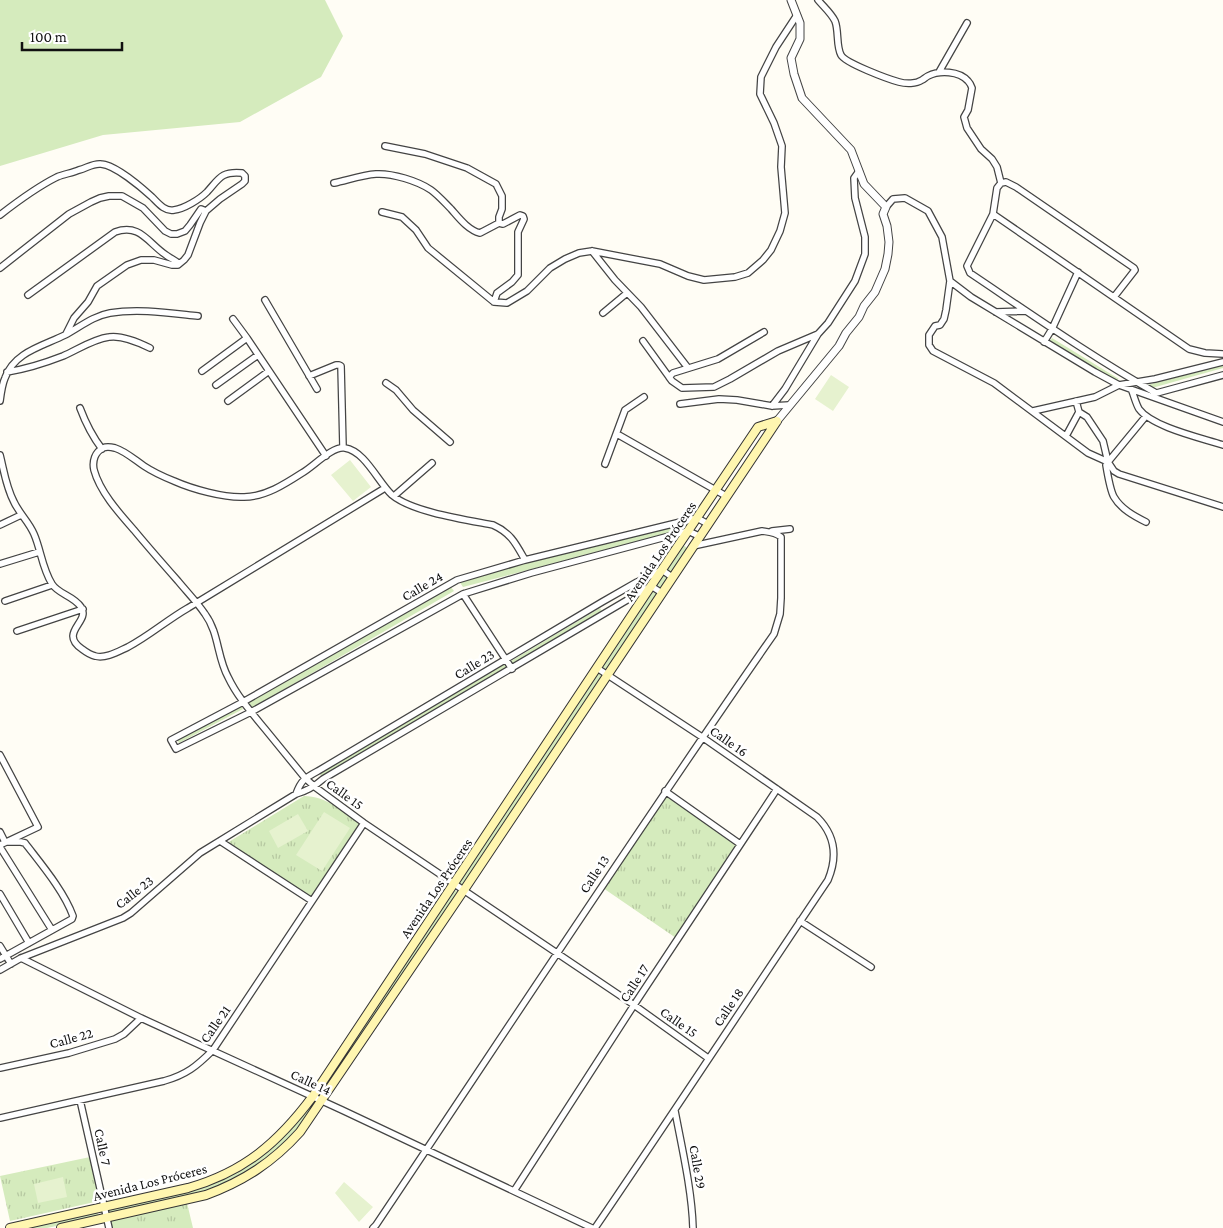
<svg xmlns="http://www.w3.org/2000/svg" width="1223" height="1228" viewBox="0 0 1223 1228" font-family="'Crimson Pro',serif">
<style>
.grass{fill:#d5ebbd}
.park{fill:url(#park-tufts)}
.pitch{fill:#e6f2cf}
.lines{fill:none;stroke-linecap:round;stroke-linejoin:round}
.minor-casing{stroke:#444;stroke-width:8}
.tertiary-casing{stroke:#444;stroke-width:9}
.secondary-casing{stroke:#333;stroke-width:10}
.minor{stroke:#fff;stroke-width:5.5}
.tertiary{stroke:#fff;stroke-width:7}
.secondary{stroke:#fff6b0;stroke-width:8}
.labels{text-anchor:middle;dominant-baseline:central;stroke-width:5;stroke-linejoin:round;paint-order:stroke}
.street-label{font-size:14px;fill:#111;stroke:#fff}
</style>
<defs>
<pattern id="park-tufts" width="24" height="20" patternUnits="userSpaceOnUse" patternTransform="scale(1.25)"><rect width="24" height="20" fill="#d5ebbd"/><path d="M3 7l-1-3M5 7V3M7 7l1-3M15 17l-1-3M17 17v-4M19 17l1-3" fill="none" stroke="#b6c8a1"/></pattern>
</defs>
<rect width="100%" height="100%" fill="#fffdf5"/>
<!-- grass -->
<path class="grass" d="M0 0H325L343 36 321 77 240 122 103 135 0 166Z
M1052 338 1119 379 1114 381 1049 342Z
M1223 365V368L1152 388 1147 385Z
M686 520 687 525 684 529 463 587 459 581Z
M683 545 686 547 687 550 607 671 601 668 681 546Z
M450 586 454 591 252 708 248 703Z
M600 608 603 613 514 666 511 661Z
M505 663 509 669 322 777 320 774 321 772Z
M598 672 603 676 500 829 463 886 458 883Z
M241 706 243 709 179 743 177 739Z
M452 890 457 891 458 894 321 1097 318 1095V1093Z
M312 1101H315L318 1103V1105L285 1144 250 1172 205 1193 108 1214 107 1210 203 1187 247 1165Z
M97 1211 98 1214V1217L47 1228H23Z"/>
<!-- park -->
<path class="park" d="M665 794 736 845 676 938 603 888Z
M304 796C326 796 342 811 360 823L311 898 227 843Z
M90 1157 99 1201 10 1221 0 1176Z
M187 1203 193 1228H112L110 1219Z"/>
<!-- pitch -->
<path class="pitch" d="M831 375 849 387 833 411 815 399Z
M350 460 371 487 353 501 331 475Z
M324 812 350 828 322 871 296 855Z
M298 814 308 831 278 848 269 831Z
M63 1177 67 1197 38 1203 34 1184Z
M344 1182 373 1207 359 1222 335 1193Z"/>
<g class="lines">
<!-- minor casing -->
<g class="minor-casing">
<path id="minor" d="M818 0C823 6 831 13 835 21 839 31 836 46 841 55 845 63 888 79 899 82 906 84 916 84 922 80 924 79 926 77 928 76 940 70 959 71 968 81 970 83 971 85 972 88L968 110 964 117 967 128 981 149 992 159 997 167 1001 183
M939 72 967 23
M385 146 425 154 467 168 496 184 502 196V209L499 217V223L503 224 520 215 523 216 524 219 518 232V275L512 282 497 293 494 302
M334 183C348 180 362 175 376 174 392 173 418 181 431 190 438 195 445 203 451 209 459 218 468 230 480 233L499 223
M886 207 893 199 905 198 928 211 942 237 950 281 971 297 1095 372 1119 385 1223 422
M382 212 402 217 416 230 428 248 494 302 507 303 527 291 550 268 565 259 579 253 592 251 660 264 688 276 704 280 735 277 748 273 763 260 771 250 780 231 785 213 781 167 782 146 774 123 760 94 761 77 776 47 797 15
M993 214 1189 349 1205 353 1223 354
M0 215C18 201 37 187 57 177 64 174 72 173 79 170 87 168 93 163 101 164 115 165 141 187 152 197 158 203 165 212 174 210 184 209 200 199 207 192 219 179 221 171 242 173L245 176V181L242 184 220 199 206 211
M592 251 615 280 641 307 688 368
M0 268 69 214 91 202 100 198 109 196H122L143 208 165 231 171 234H177L185 231 190 225 201 209 206 211 200 223 188 255 184 260 178 265H172L154 260H141L127 265 97 286 88 302 74 318 66 334
M950 281 946 310 944 319 940 325 935 326 929 335V345L933 351 994 383 1088 453 1108 462 1114 471 1119 474 1223 507
M28 295 115 232C140 223 148 243 166 255 171 259 176 260 179 264
M1114 297 1135 270 1134 268 1016 187 1006 182 1001 183 997 188 993 214 967 266 970 273C1031 314 1092 357 1156 393
M265 300 317 389
M996 312 1026 311
M603 313 627 293
M233 319 247 338 326 456
M764 332 718 359 673 373 669 377 672 381 682 388 714 387 730 379 778 351 818 334 828 323 855 281 865 254V237L855 198 854 178 859 171
M643 341 669 377
M1044 342 1052 329 1078 272
M202 371 247 338
M7 372C26 369 45 363 63 356 77 350 93 339 109 337 122 335 138 342 150 348
M309 376 336 365H339L341 366 343 447
M386 383 396 390 413 410 450 442
M216 385 258 355
M1132 391C1134 396 1136 404 1139 409 1152 427 1202 438 1223 445
M1153 394 1223 375
M0 401C1 393 2 385 5 378 14 352 43 346 65 335 80 327 93 316 110 313 138 308 170 313 198 316
M228 401 269 371
M1076 401 1079 412 1087 417 1103 441 1108 462 1106 465C1107 471 1111 492 1114 497 1121 509 1134 516 1146 522
M680 404 719 399 737 400 772 406 789 405
M772 406 785 389 818 334
M80 408C86 424 92 436 102 449
M1033 411 1095 397 1119 385 1155 379 1223 362
M617 434 726 496
M1066 436 1079 412
M0 455C4 471 6 487 14 502 19 513 29 522 34 534 41 550 42 568 52 584 58 594 74 596 81 607 91 622 58 632 82 649 86 652 90 655 95 656 106 659 119 651 128 647 149 636 167 620 188 608 254 568 320 528 385 488
M1108 462 1146 416
M605 464 625 410 644 397
M394 496 432 463
M0 525 21 515
M772 531 790 529
M699 536 688 531 531 573 463 594 251 712 176 749 171 740 243 702 457 580 525 560 697 518 708 524
M525 560C516 544 511 533 493 525 467 520 412 512 392 495 378 482 365 451 345 448 332 446 313 467 302 473 285 484 265 497 244 497 224 498 192 489 174 481 164 477 153 472 144 466 135 460 125 451 115 448 111 447 107 446 103 448 95 452 92 461 94 470 100 492 119 513 134 530 148 547 163 564 178 581 187 592 197 602 205 614 219 633 217 657 228 677 237 696 251 712 265 729 278 745 292 762 305 778L315 787 364 823 634 1005 708 1058
M0 564 39 552
M463 594 512 669
M5 601 52 585
M17 631 83 609
M0 755 38 827 0 845
M665 791 740 844
M296 794C301 780 305 778 318 771L602 602 637 582 662 570 672 577
M0 832 5 842H21L25 843C41 864 64 891 73 916L72 919 0 959
M220 841 312 901
M0 847 52 930
M0 894 29 943
M800 921 871 967
M0 946 11 964
M21 958 141 1018 342 1110 592 1228
M0 970 21 958 123 918 131 913 200 853 296 794C307 791 314 787 323 779L651 586 662 593
M0 1068 69 1053 115 1039 124 1034 141 1018
M80 1100 109 1228
M675 1111C682 1148 692 1191 693 1228
M0 1118 164 1081C186 1075 197 1066 213 1050L364 823
M514 1191 634 1005 777 789
M373 1228 376 1225C508 1028 638 829 774 634L780 614 781 598V537C775 532 769 532 762 531L693 546
M595 1228C674 1112 750 996 828 880 838 856 835 835 817 817L702 737 597 668"/>
</g>
<!-- tertiary casing -->
<g class="tertiary-casing">
<path id="tertiary" d="M777 421 839 346 846 333 859 317 864 306 875 292 885 269 888 254 889 242 887 226 883 214 886 207 864 184 851 150 802 98 794 74 791 58 800 39V23L791 0"/>
</g>
<!-- secondary casing -->
<g class="secondary-casing">
<path id="secondary" d="M10 1228 188 1188C244 1172 278 1143 313 1096L651 586 758 427 777 421
M61 1228 206 1195C244 1181 273 1162 300 1132L464 890 777 421"/>
</g>
<!-- minor -->
<use href="#minor" class="minor"/>
<!-- tertiary -->
<use href="#tertiary" class="tertiary"/>
<!-- secondary -->
<use href="#secondary" class="secondary"/>
</g>
<g class="labels">
<!-- street labels -->
<g class="street-label">
<text transform="translate(660 551) rotate(-56)">Avenida Los Próceres</text>
<text transform="translate(422 586) rotate(-30)">Calle 24</text>
<text transform="translate(474 664) rotate(-31)">Calle 23</text>
<text transform="translate(729 741) rotate(35)">Calle 16</text>
<text transform="translate(345 794) rotate(36)">Calle 15</text>
<text transform="translate(594 874) rotate(-56)">Calle 13</text>
<text transform="translate(436 888) rotate(-56)">Avenida Los Próceres</text>
<text transform="translate(134 892) rotate(-38)">Calle 23</text>
<text transform="translate(634 983) rotate(-57)">Calle 17</text>
<text transform="translate(728 1007) rotate(-56)">Calle 18</text>
<text transform="translate(679 1022) rotate(35)">Calle 15</text>
<text transform="translate(215 1024) rotate(-55)">Calle 21</text>
<text transform="translate(71 1038) rotate(-15)">Calle 22</text>
<text transform="translate(311 1082) rotate(25)">Calle 14</text>
<text transform="translate(103 1147) rotate(78)">Calle 7</text>
<text transform="translate(698 1167) rotate(80)">Calle 29</text>
<text transform="translate(150 1182) rotate(-14)">Avenida Los Próceres</text>
</g>
</g>
<!-- scale -->
<path d="M22 42v8h100v-8" fill="none" stroke="#111111" stroke-width="2.5"/>
<text x="30" y="42" font-size="15" fill="#111111" stroke="#ffffff" stroke-width="4" paint-order="stroke">100 m</text>
</svg>
